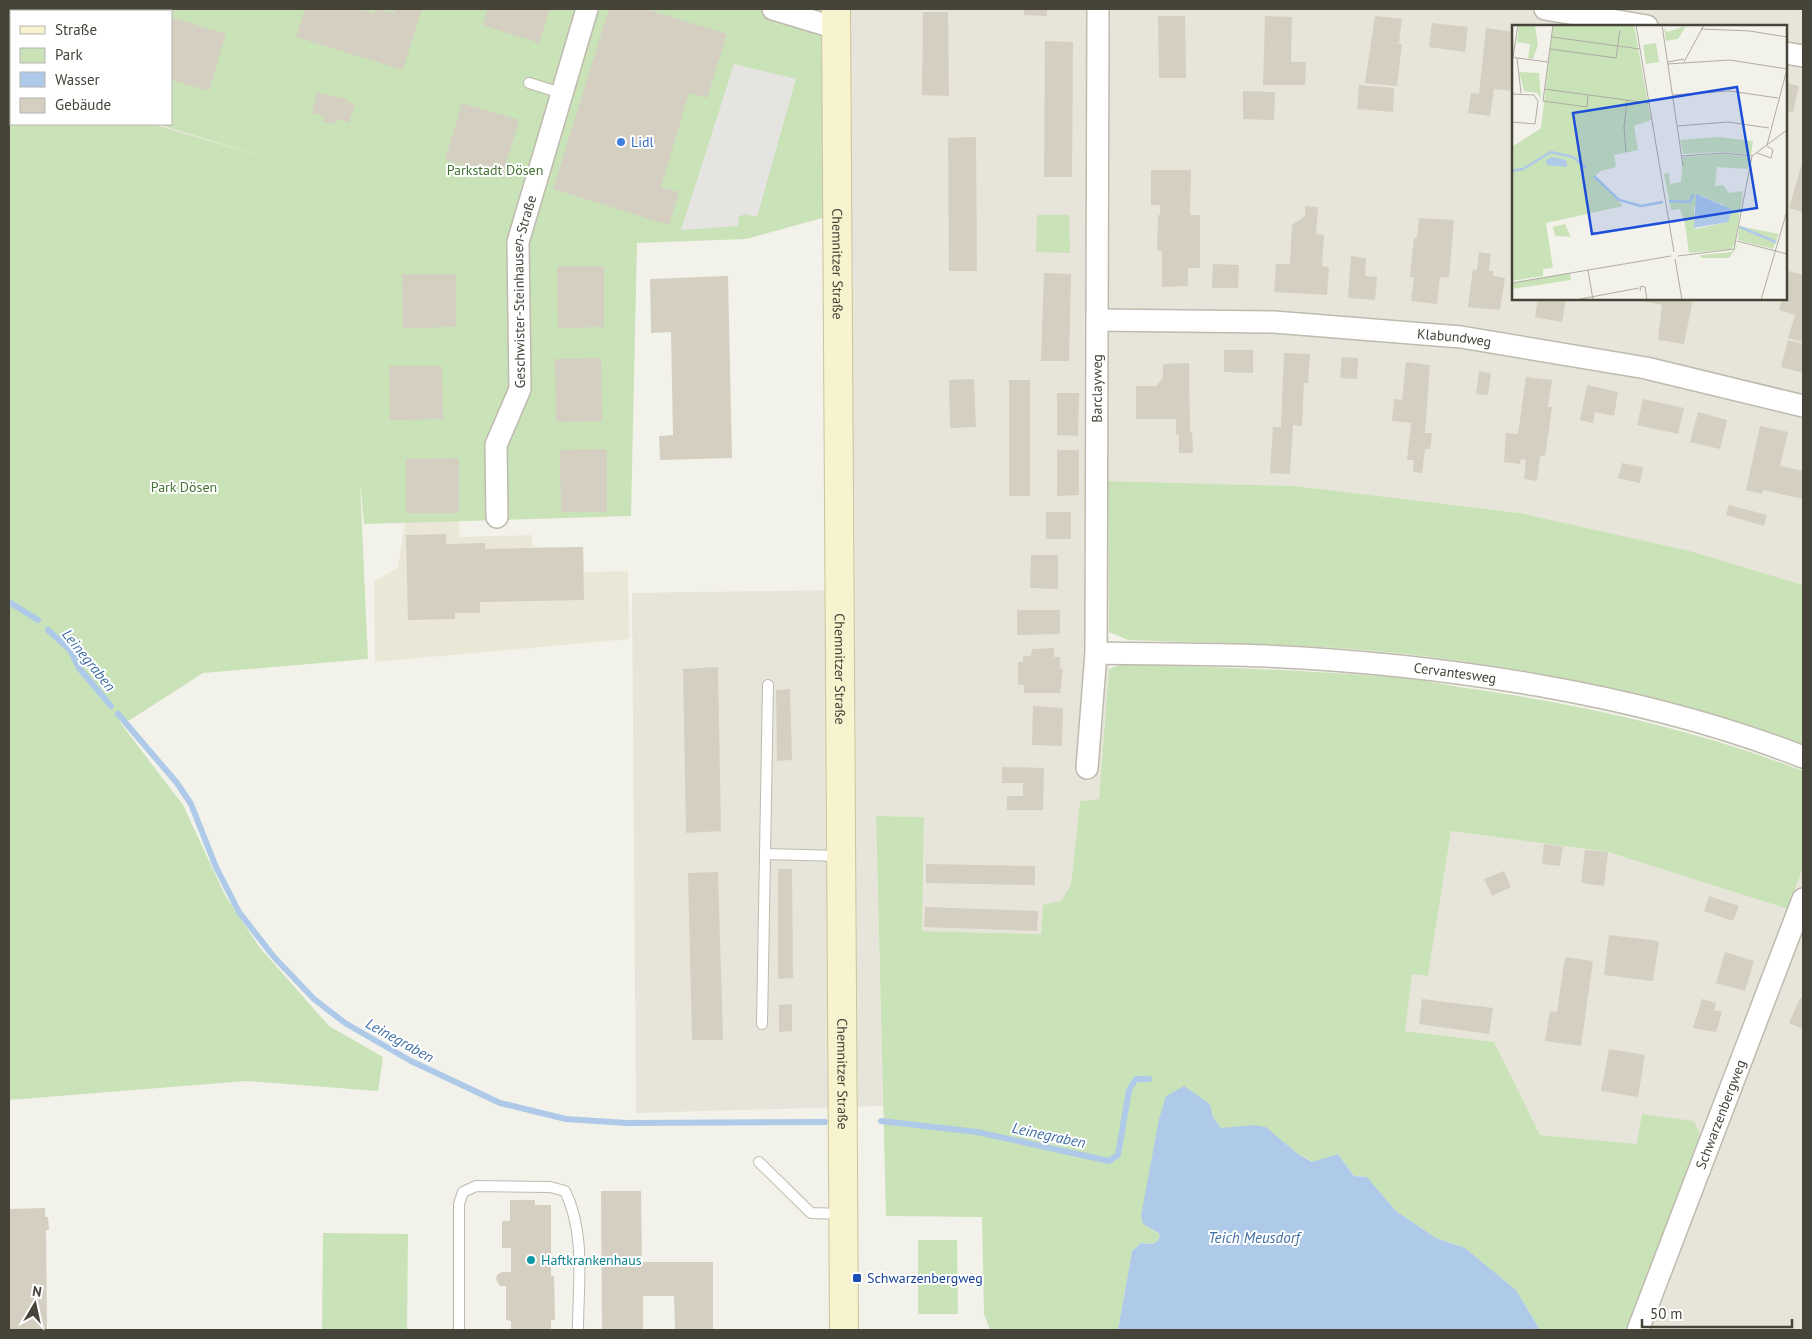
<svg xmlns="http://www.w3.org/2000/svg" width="1812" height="1339" viewBox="0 0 1812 1339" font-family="'PT Sans',sans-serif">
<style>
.residential{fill:#e7e4d9;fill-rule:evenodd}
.education{fill:#ebe7d6}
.green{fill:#cae2b8;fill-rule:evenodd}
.parking{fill:#e5e4e1}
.water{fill:#aecae8}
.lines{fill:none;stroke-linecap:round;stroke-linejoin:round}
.stream{stroke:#aecae8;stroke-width:6}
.building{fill:#d4cfc1}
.lane-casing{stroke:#bebaae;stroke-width:12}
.street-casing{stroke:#bebaae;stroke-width:24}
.secondary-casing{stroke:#cac49d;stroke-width:30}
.lane{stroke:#fff;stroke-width:10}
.street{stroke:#fff;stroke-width:21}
.secondary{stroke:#f8f3cf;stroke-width:28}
.shop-dot{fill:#3f7fe0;stroke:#fff;stroke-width:2}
.culture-dot{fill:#0f9aa8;stroke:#fff;stroke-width:2}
.transit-dot{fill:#1a4fb4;stroke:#fff;stroke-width:2}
.labels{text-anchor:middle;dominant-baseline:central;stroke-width:4;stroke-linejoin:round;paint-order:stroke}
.shop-label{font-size:14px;fill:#366cbe;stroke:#fff;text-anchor:start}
.park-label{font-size:14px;fill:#437233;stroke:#fff}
.street-label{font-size:14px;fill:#464339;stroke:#fff}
.culture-label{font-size:14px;fill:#0d838f;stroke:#fff;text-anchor:start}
.transit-label{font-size:14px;fill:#164399;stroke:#fff;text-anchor:start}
.water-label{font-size:15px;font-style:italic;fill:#3f6ea6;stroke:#fff}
.inset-river{fill:none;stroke:#aecae8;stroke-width:2.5}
.inset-road{fill:none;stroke:#aeaca3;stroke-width:1}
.view{fill:#1d4ed8;fill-opacity:0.15;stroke:#1d4ed8;stroke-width:2.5}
.inset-edge{fill:none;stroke:#464339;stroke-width:2.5}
</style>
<rect width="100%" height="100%" fill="#f3f2ea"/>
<!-- residential -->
<path class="residential" d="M9 9H1803V585L1690 551 1520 513 1295 486 1108 481 1109 669 1099 800 1080 801 1071 885 1041 934 922 931 924 817 876 816 883 1106 636 1113 632 593 840 590 837 214 746 239 336 178 152 124H171V11H11ZM1513 26H1786V299H1513Z
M1451 831 1608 852 1788 909 1803 867V1330H1627L1694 1154 1637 1144 1540 1135 1494 1042 1404 1031 1412 974 1428 976Z"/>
<!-- education -->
<path class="education" d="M459 515V537L532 535V547H583L584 572 628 571 629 639 375 662 374 582 398 567 405 523Z"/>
<!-- green -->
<path class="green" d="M9 9H825L829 216 746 239 637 243 631 516 364 524 360 482 368 659 203 673 130 720 119 721 183 805 225 895 260 948 329 1026 383 1057 378 1091 246 1081 9 1100ZM11 11H171V124H158L268 158 152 124H11Z
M1037 215H1069L1070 253 1036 252Z
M1108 481 1295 486 1520 513 1690 551 1803 585V746C1674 696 1533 668 1395 653 1307 644 1217 643 1128 640L1109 632Z
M1122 664C1212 667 1301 670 1391 677 1418 679 1446 685 1473 689 1585 705 1697 730 1803 771V867L1788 909 1608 852 1451 831 1428 976 1412 974 1405 1031 1494 1042 1540 1135 1637 1144 1642 1114 1694 1121 1700 1133 1694 1154 1627 1330H1540L1516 1290 1465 1248 1436 1238 1396 1211 1367 1177 1354 1176 1338 1154 1313 1162 1298 1154 1266 1127 1221 1128 1213 1117 1210 1104 1152 1230 1160 1234 1158 1241 1152 1244 1141 1243 1132 1251 1118 1330H990L984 1314 982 1217 886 1216 876 816 924 817 922 931 1041 934 1043 905 1061 901 1071 885 1080 801 1099 799 1109 669Z
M323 1233 408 1234 407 1330H322Z
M918 1240H957L958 1314H918Z"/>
<!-- parking -->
<path class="parking" d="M734 64 796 79 757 217 744 214 739 217 738 226 681 230Z"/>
<!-- water -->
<path class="water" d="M1184 1086 1210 1104 1213 1117 1221 1128 1254 1125 1266 1127 1298 1154 1312 1162 1338 1154 1354 1176 1367 1177 1396 1211 1436 1238 1465 1248 1516 1290 1540 1330H1118L1132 1251 1141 1243 1152 1244 1158 1241 1160 1234 1143 1224 1141 1216 1159 1119 1166 1096Z"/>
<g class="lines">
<!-- stream -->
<path class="stream" d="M9 602 38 620
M48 630 70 650 79 668 111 706
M118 714 177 783 191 804 216 867 239 912 274 957 314 999 345 1023 411 1061 500 1103 566 1119 626 1123 825 1122
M881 1121 977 1132 1109 1161 1118 1155 1129 1090 1136 1079H1149"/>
</g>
<!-- building -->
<path class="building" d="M43 9H96L95 11H42Z
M305 9H357L374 14 376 9 394 13 395 9H422L403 70 296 37Z
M488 9H550L539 43 483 25Z
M609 9H645L727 34 707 98 689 93 661 187 679 192 669 225 553 189Z
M1024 9H1047V16L1024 15Z
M923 12H948L949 96 922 95Z
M1158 16H1185L1186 78H1159Z
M1265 16 1292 17 1291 62H1306L1305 85H1263Z
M1375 16 1402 19 1399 43H1391L1402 44 1397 86 1365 83Z
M171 17 226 34 209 91 171 80Z
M1432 23 1468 27 1465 52 1429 47Z
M1486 28 1513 32 1511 63H1513V91L1494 89 1490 116 1468 113 1471 93 1479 94Z
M1045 41 1073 42 1072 177H1044Z
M1786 83 1799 86 1793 112 1786 111Z
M1359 85 1394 88 1393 112 1357 109Z
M1243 91 1275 92 1274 120 1243 119Z
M317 93 347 99V102L355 104 349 123 336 119 335 124 322 121 324 116 312 113Z
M462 103 519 120 502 177 445 160Z
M976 137 977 271H949L948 138Z
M1803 160V212L1789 208Z
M1151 170H1191L1190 215H1200V268H1188V286L1162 287V251H1157L1158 215H1160V205H1151Z
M1305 206 1318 207 1316 234 1324 235 1322 266 1329 267 1327 295 1274 292 1276 264H1290L1292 225 1305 216Z
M1419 218 1454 220 1449 278 1440 277 1437 304 1411 301 1414 277H1410L1414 238H1417Z
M1479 252 1491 254 1489 271H1493V276L1505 278 1500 310 1468 307 1473 269 1477 270Z
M1351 256 1366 258 1365 276 1377 277 1375 300 1348 298Z
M1213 264 1239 265 1238 288H1212Z
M557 266H604V327L558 328Z
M1789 271 1803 275V342L1788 338 1795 315 1779 310 1782 299H1786V284Z
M1044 273 1071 274 1069 361H1041Z
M402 274H456V327L403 328Z
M728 276 732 458 660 460 659 436 673 435 671 332 651 333 650 279Z
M1538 299H1566L1562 322 1535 317Z
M1634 299H1693L1684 344 1658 340 1662 305Z
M1788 340 1803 344V373L1781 367Z
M1224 350H1253V373L1224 372Z
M1284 353 1310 354 1308 383H1304L1302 426 1293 425 1290 474 1270 473 1273 427H1281Z
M1342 357 1358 358 1357 379 1340 378Z
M601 358 602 421 556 422 555 359Z
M1406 362 1430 365 1425 433H1432L1430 449H1425L1422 473 1413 472 1414 460H1407L1411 423 1392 421 1394 399 1402 400Z
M1189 363 1190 432H1192L1193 453H1179V435H1176V419H1136V386H1156L1163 378V364Z
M389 366H442L443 419 390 420Z
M1479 371 1491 373 1488 395 1476 394Z
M1526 377 1552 380 1548 407H1552L1545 456H1540L1537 481 1524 479 1526 460 1521 459 1520 464 1504 462 1506 433 1518 434Z
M974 379 976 427 950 428 949 380Z
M1009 380H1030V496H1009Z
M1587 385 1618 392 1614 416 1595 412 1593 423 1580 420Z
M1057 393H1079L1078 436 1057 435Z
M1643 399 1684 408 1678 434 1637 425Z
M1698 412 1727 420 1720 449 1690 442Z
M1760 426 1788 432 1780 466 1803 471V499L1763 490 1762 494 1746 490Z
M607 449V512H561L560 450Z
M1057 450H1079V495L1057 496Z
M459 458V513H406V459Z
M1622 463 1643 467 1640 483 1618 478Z
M1729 505 1767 515 1764 526 1726 515Z
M1046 512H1071V539H1046Z
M446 534V544L485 543V549L583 547 584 600 480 602V613H455V619L408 620 406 535Z
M1031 555H1058V589L1030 588Z
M1017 610H1060V634L1017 635Z
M1054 648V657H1060V669H1063L1060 693H1024V685H1018V662H1023V656H1031L1032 649Z
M718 667 721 831 686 833 683 669Z
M790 689 792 760 777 761 776 690Z
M1033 706 1063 708 1062 746 1032 745Z
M1002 767 1044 768 1043 810H1007V796H1023V783H1002Z
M1544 844 1563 847 1560 866 1542 864Z
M1585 850 1608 852 1604 886 1581 883Z
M926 864 1035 866V885L926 883Z
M778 869H792L793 978 778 979Z
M1504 871 1511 887 1492 896 1484 879Z
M718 872 723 1040H692L688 873Z
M1709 896 1739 906 1733 921 1704 911Z
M925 907 1038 911 1037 931 924 927Z
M1609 935 1659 941 1653 981 1604 975Z
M1725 952 1754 961 1745 991 1716 983Z
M1565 957 1593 961 1581 1046 1545 1041 1550 1011 1557 1012Z
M1800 998 1803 999V1029L1789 1023Z
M1422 999 1493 1008 1489 1034 1419 1024Z
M1702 999 1716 1003 1714 1010 1722 1012 1716 1032 1693 1028Z
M792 1004V1031L779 1032V1005Z
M1609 1049 1645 1055 1638 1097 1601 1091Z
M601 1191H641L642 1262H713V1330H675L674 1296H643V1330H602Z
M510 1200H535V1205H551V1276H554L555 1320H551V1330H511V1321L506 1320V1286H500L496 1279 497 1275 502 1272H511V1248H502V1221H510Z
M45 1208V1217H48L49 1230H46L47 1330H9V1209Z"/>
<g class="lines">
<!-- lane casing -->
<g class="lane-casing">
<path id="lane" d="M141 11 142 9
M529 83 561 93
M765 854 841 856
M762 1024 768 685
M759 1162 811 1213 842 1214
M459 1330V1204L463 1192 476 1186 550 1187 565 1191C586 1234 578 1284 578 1330"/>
</g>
<!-- street casing -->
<g class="street-casing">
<g id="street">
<path d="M773 9 836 28"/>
<path d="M1545 9 1647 26"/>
<path d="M1786 53 1803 56"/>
<path id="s1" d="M1097 320 1274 322 1461 337 1646 368 1803 406"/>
<path id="s2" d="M497 517 496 445 520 389 518 242 587 9"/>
<path id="s3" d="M1096 653C1153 654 1210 654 1266 656 1441 664 1641 693 1803 757"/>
<path id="s4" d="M1087 768 1096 653 1098 9"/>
<path id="s5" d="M1638 1330 1803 899"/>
</g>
</g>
<!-- secondary casing -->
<g class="secondary-casing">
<g id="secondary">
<path id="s6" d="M836 9 844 1330"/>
</g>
</g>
<!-- lane -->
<use href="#lane" class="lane"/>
<!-- street -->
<use href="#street" class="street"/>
<!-- secondary -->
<use href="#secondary" class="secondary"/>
</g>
<!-- markers -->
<circle class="shop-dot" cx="621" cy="142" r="5"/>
<circle class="culture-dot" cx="531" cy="1260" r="5"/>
<rect class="transit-dot" x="852" y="1273" width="10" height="10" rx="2.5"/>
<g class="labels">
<!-- shop labels -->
<g class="shop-label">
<text x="631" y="142">Lidl</text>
</g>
<!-- park labels -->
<g class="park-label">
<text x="495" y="170">Parkstadt Dösen</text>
<text x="184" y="487">Park Dösen</text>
</g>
<!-- street labels -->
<g class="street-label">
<text stroke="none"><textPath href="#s6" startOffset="255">Chemnitzer Straße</textPath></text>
<text stroke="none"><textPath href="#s2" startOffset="231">Geschwister-Steinhausen-Straße</textPath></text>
<text stroke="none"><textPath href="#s1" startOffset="358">Klabundweg</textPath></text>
<text stroke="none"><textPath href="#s4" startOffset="380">Barclayweg</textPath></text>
<text stroke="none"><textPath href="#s6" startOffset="660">Chemnitzer Straße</textPath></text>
<text stroke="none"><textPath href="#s3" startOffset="360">Cervantesweg</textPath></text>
<text stroke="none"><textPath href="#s6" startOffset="1065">Chemnitzer Straße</textPath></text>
<text stroke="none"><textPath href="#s5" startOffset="231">Schwarzenbergweg</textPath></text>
</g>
<!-- culture labels -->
<g class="culture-label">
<text x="541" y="1260">Haftkrankenhaus</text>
</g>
<!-- transit labels -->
<g class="transit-label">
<text x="867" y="1278">Schwarzenbergweg</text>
</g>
<!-- water labels -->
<g class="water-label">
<text transform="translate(89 660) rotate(51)">Leinegraben</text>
<text transform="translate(400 1040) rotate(29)">Leinegraben</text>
<text transform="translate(1049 1135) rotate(12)">Leinegraben</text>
<text x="1254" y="1237">Teich Meusdorf</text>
</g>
</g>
<!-- overview -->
<g transform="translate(1512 25)">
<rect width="275" height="275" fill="#f3f2ea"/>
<path d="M7 0H23L26 20 21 34 16 33 18 19 5 17ZM41 0H122L139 95 122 101 126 125 102 130 104 142 89 146 83 151 111 181 34 198 41 243 31 244V251L0 256V122L29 103ZM174 1 166 14 154 16 152 3 155 7ZM144 18 147 37 134 39 131 20ZM7 47 27 48 29 74 25 68 12 66ZM206 112 241 116 239 130 210 127 171 129 168 115ZM210 129 238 132 236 144 205 142 203 161 211 160 217 168 231 166 223 219 219 224 177 228 173 199 168 184 159 185 152 149 157 148 158 159 169 157 171 132ZM187 170 212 180 216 197 183 204 182 184ZM53 199 59 212 43 211 41 202ZM227 201 267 209 261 224 226 215ZM228 218 217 233H189L188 230 219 227ZM58 248 59 255 0 264V258Z" fill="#cae2b8" fill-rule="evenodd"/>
<path d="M40 132 54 135 55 142 35 140 34 135ZM184 169 217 183 220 186 216 197 182 203Z" fill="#aecae8"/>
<path class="inset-river" d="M0 146 11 144 39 127 61 132 74 143M82 151 107 175 129 181 151 177M157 176 178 177 181 169M228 202 264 217"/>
<path class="inset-road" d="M6 0 1 32 5 33 9 68M41 0 31 76 75 82 76 70M124 0 162 227M150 0 171 141M189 4 238 6 275 12M40 12 128 24M38 24 104 33 108 5M5 33 36 37M156 37 172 34M172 37 192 0M156 39 218 35 275 44M32 64 137 78M0 69 22 70 26 76 23 99 0 97M161 70 218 66 266 73M165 101 216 97 257 103M255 120 275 44M114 127 112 102 115 75M245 128 259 133 261 125 255 121M170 131 210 128 240 131M225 216 275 229M166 231 222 224 240 131 275 105M163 234 170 275M76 245 81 275M0 258 159 231M128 266 129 261 133 262 135 275M63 275 127 263M249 275 275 186"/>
<path class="view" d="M225 62 245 183 80 209 61 88Z"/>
<rect width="275" height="275" class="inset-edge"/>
</g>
<!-- border -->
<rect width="1812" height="1339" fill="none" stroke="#464339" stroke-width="20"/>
<!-- legend -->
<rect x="10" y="10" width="162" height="115" fill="#ffffff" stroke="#b5b4b0"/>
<rect x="20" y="26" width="25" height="8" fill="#f8f3cf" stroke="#b5b4b0"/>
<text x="55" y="35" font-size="15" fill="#464339">Straße</text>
<rect x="20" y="48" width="25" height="15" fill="#cae2b8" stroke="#b5b4b0"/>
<text x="55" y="60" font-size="15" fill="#464339">Park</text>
<rect x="20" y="72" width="25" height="15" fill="#aecae8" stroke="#b5b4b0"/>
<text x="55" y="85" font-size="15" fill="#464339">Wasser</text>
<rect x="20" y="98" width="25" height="15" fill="#d4cfc1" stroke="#b5b4b0"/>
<text x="55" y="110" font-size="15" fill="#464339">Gebäude</text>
<!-- north arrow -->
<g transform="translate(35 1304) rotate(9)" stroke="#ffffff" stroke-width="4" paint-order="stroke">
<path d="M0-4L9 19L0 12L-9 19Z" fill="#464339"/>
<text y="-8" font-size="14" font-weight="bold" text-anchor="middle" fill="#464339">N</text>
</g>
<!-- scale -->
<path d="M1642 1319v8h150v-8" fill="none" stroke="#464339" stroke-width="2.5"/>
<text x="1650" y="1319" font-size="15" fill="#464339" stroke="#ffffff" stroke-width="4" paint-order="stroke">50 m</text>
</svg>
